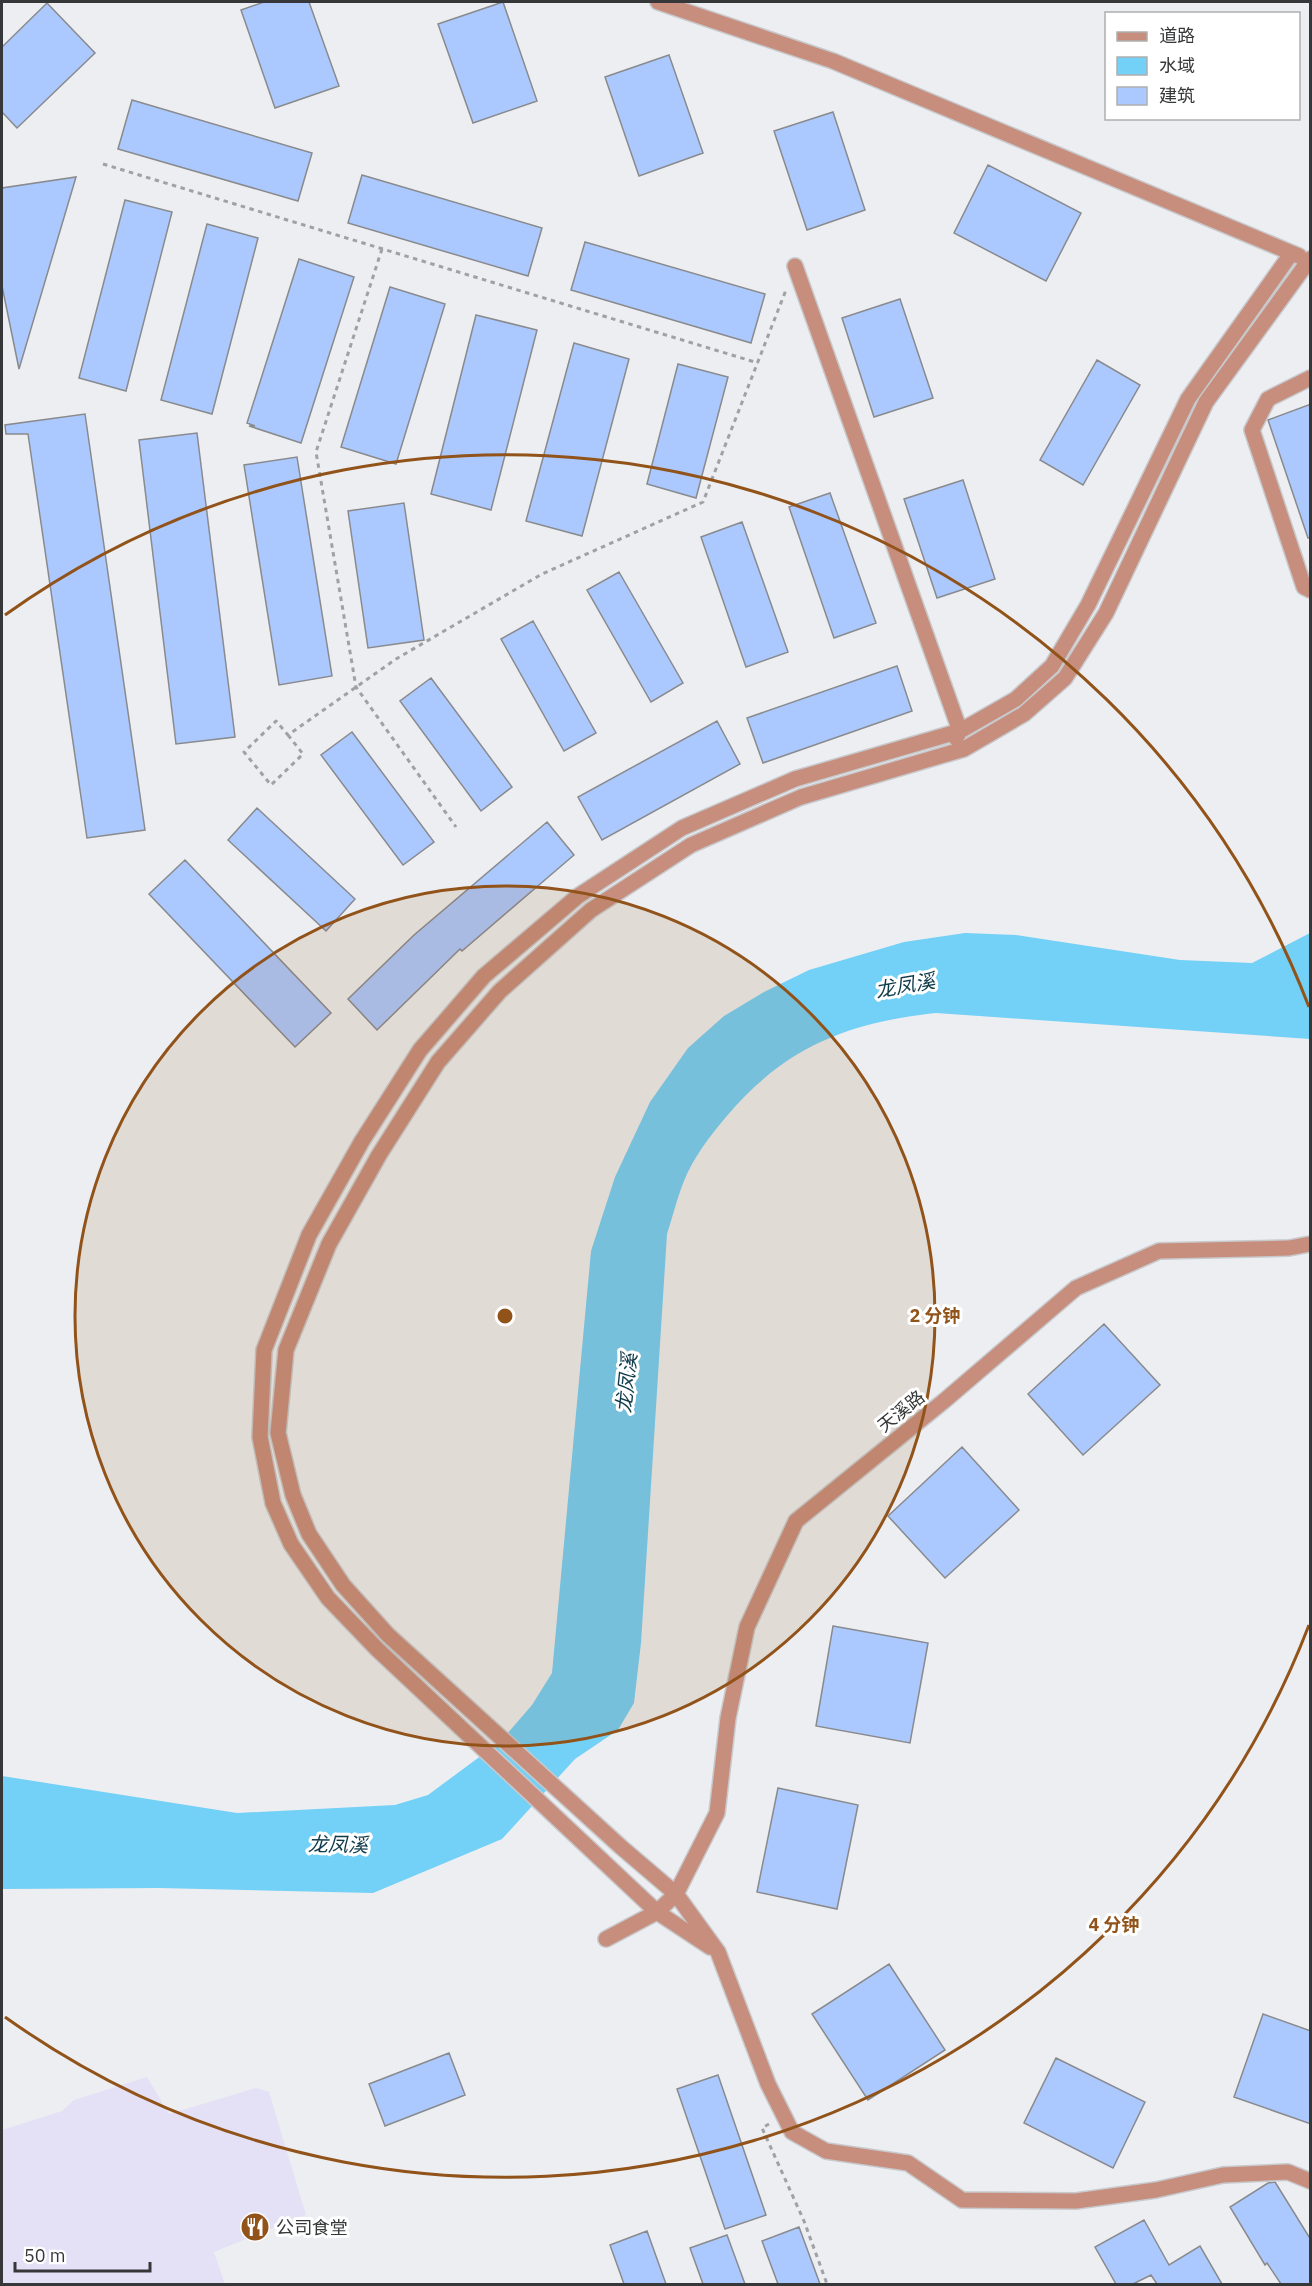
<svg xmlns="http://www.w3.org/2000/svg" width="1312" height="2286" viewBox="0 0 1312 2286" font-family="'IBM Plex Sans','Noto Sans SC',sans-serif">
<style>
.industrial{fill:#e4e1f7}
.water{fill:#73d0f6}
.building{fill:#acc9ff;stroke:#898a8d;stroke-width:1.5}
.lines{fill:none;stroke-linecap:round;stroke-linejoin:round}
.minor-casing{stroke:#c8c9cc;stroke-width:18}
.path{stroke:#9fa1a3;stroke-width:3;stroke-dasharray:4.5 4.5;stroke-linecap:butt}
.minor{stroke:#c78e7d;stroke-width:15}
.ring{fill:none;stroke:#915319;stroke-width:3}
.labels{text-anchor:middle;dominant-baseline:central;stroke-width:6;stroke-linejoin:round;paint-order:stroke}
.street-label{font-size:18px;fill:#363738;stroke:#fff}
.poi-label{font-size:18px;fill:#363738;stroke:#fff;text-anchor:start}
.water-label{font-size:20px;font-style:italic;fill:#0f3a4a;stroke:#fff}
.centre{fill:#915319;stroke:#fff;stroke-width:3}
.ring-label{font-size:18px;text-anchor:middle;font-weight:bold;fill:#915319;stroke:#fff;stroke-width:6;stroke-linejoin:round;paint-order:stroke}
</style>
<rect width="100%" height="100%" fill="#eceef1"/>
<!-- industrial -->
<path class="industrial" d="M147 2077 169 2114 256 2088 269 2092 306 2215 214 2252 225 2284H2V2130L62 2111 74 2100Z"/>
<!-- water -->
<path class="water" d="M965 933 1016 935 1180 960 1252 963 1310 933V1039L936 1013C846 1023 785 1047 726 1117 710 1136 693 1158 684 1181 677 1198 673 1216 667 1234L641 1643 634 1703 618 1730 575 1759 502 1839 373 1893 159 1888 2 1889V1776L237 1813 395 1805 428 1795 501 1741 532 1705 552 1673 591 1251 615 1177 650 1102 688 1048 724 1016 764 992 809 970 904 942Z"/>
<!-- building -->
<path class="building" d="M264 2H309L339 86 275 108 241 10Z
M503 2 537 101 473 123 438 24Z
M47 3 95 53 17 128 2 112V47Z
M669 55 703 153 639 176 605 77Z
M132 100 312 153 298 201 118 149Z
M833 112 865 210 807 230 774 131Z
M988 165 1081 213 1046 281 954 233Z
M362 175 542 228 528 276 348 223Z
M76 177 19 369 2 286V188Z
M125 200 172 212 126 391 79 378Z
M207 224 258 238 212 414 161 400Z
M585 242 765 294 751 343 571 290Z
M299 259 354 277 301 443 249 426H255L247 423Z
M390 287 445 304 396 464 341 447Z
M900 299 933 398 874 417 842 318Z
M476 315 537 330 491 510 431 494Z
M574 343 629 359 582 536 526 521Z
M1097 360 1140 385 1083 485 1040 460Z
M678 364 728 377 696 498 647 484Z
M1311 404V538H1308L1268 420Z
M85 414 145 830 87 838 28 434H6L5 425Z
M197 433 235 737 176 744 139 440Z
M297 457 332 676 279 685 244 465Z
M963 480 995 579 937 598 904 499Z
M830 493 876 623 834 638 789 507Z
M404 503 424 640 368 648 348 511Z
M742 522 788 652 746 667 701 537Z
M619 572 683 683 651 702 587 590Z
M533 621 596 733 564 751 501 639Z
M897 666 912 711 763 763 747 718Z
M431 678 512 787 481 811 400 701Z
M717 721 740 764 602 840 578 797Z
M352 732 434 842 403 865 321 755Z
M257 808 355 899 326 931 228 840Z
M547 822 574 855 462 951 460 949 377 1030 348 999 414 935Z
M185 860 331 1013 295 1047 149 894Z
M1104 1324 1160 1385 1083 1455 1028 1394Z
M962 1447 1019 1510 945 1578 888 1516Z
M833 1626 928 1643 910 1743 816 1726Z
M778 1788 858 1805 837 1909 757 1892Z
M889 1964 945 2050 868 2100 812 2014Z
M1263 2014 1311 2031V2124L1234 2097Z
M449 2053 465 2095 385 2126 369 2084Z
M1056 2058 1145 2102 1113 2168 1024 2123Z
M718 2075 766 2215 725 2229 677 2089Z
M1275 2182 1311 2240V2284H1281L1267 2263 1265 2265 1230 2207 1268 2183Z
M1144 2220 1169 2265 1200 2246 1222 2284H1157L1151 2275 1133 2284H1116L1095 2247Z
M799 2227 820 2284H778L762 2241Z
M647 2231 666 2284H624L610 2245Z
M727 2235 745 2284H703L690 2248Z"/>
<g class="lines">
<!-- minor casing -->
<g class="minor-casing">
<path id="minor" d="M658 2 833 61 1299 256
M1310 259 1206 402 1106 613 1065 678 1024 714 964 749 801 797 691 845 591 910 500 991 438 1062 379 1155 329 1244 286 1350 278 1433 293 1495 309 1534 343 1585 388 1635 621 1847 676 1894 718 1952 768 2084 792 2132 826 2151 908 2163 962 2200 1076 2201 1156 2190 1223 2175 1288 2172 1310 2181
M795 266 960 731 956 738
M1310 378 1268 399 1252 430 1304 587 1310 590
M606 1939 657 1912 676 1894 717 1813 728 1718 747 1627 796 1521 944 1401 1076 1288 1159 1251 1289 1248 1310 1244
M710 1947 657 1912 377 1649 328 1598 291 1544 273 1503 260 1437 264 1350 309 1235 362 1141 420 1050 484 976 578 896 682 828 795 779 960 731 1016 699 1052 666 1088 605 1188 399 1291 254"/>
</g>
<!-- path -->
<path class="path" d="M103 164 758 363
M382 249 316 452 356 687 456 827
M288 735 303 754 271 785 244 752 276 721 288 735 396 659 542 574 703 502 786 290
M769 2124 762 2128 804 2221 827 2284"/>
<!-- minor -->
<use href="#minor" class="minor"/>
</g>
<!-- distance rings -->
<circle cx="505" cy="1316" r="430" fill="#915319" fill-opacity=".12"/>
<g class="ring">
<circle cx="505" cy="1316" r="430"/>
<path d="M1309 1625A861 861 0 0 1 5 2017M5 615A861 861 0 0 1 1309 1007"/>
</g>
<!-- icons -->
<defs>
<g id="restaurant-disc" transform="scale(1.5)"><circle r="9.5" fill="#915319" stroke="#fff"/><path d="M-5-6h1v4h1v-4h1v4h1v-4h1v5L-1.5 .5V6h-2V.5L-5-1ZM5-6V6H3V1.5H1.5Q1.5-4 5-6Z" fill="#fff"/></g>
</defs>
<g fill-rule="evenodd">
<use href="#restaurant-disc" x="255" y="2227"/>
</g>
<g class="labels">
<!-- street labels -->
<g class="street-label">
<text transform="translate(901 1411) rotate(-39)">天溪路</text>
</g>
<!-- poi labels -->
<g class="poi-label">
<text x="276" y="2227">公司食堂</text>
</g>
<!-- water labels -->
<g class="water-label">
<text transform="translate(905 985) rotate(-10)">龙凤溪</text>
<text transform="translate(626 1383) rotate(-84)">龙凤溪</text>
<text transform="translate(338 1844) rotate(1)">龙凤溪</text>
</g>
</g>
<circle cx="505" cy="1316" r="9" class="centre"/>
<g class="ring-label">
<text x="935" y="1322">2 分钟</text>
<text x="1114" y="1931">4 分钟</text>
</g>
<!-- border -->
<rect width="1312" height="2286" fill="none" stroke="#363738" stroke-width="6"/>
<!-- legend -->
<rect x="1105" y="12" width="195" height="108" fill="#ffffff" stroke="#afafaf" stroke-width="1.5"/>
<rect x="1117" y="32" width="30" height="9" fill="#c78e7d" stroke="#afafaf" stroke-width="1.5"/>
<text x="1159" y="42" font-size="18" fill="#363738">道路</text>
<rect x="1117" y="57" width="30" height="18" fill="#73d0f6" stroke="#afafaf" stroke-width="1.5"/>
<text x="1159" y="72" font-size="18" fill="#363738">水域</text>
<rect x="1117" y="87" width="30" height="18" fill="#acc9ff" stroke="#afafaf" stroke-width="1.5"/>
<text x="1159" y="102" font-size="18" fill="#363738">建筑</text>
<!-- scale -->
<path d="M15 2262v9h135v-9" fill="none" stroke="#363738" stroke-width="3"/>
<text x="24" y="2262" font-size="18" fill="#363738" stroke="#ffffff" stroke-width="4.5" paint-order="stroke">50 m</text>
</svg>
